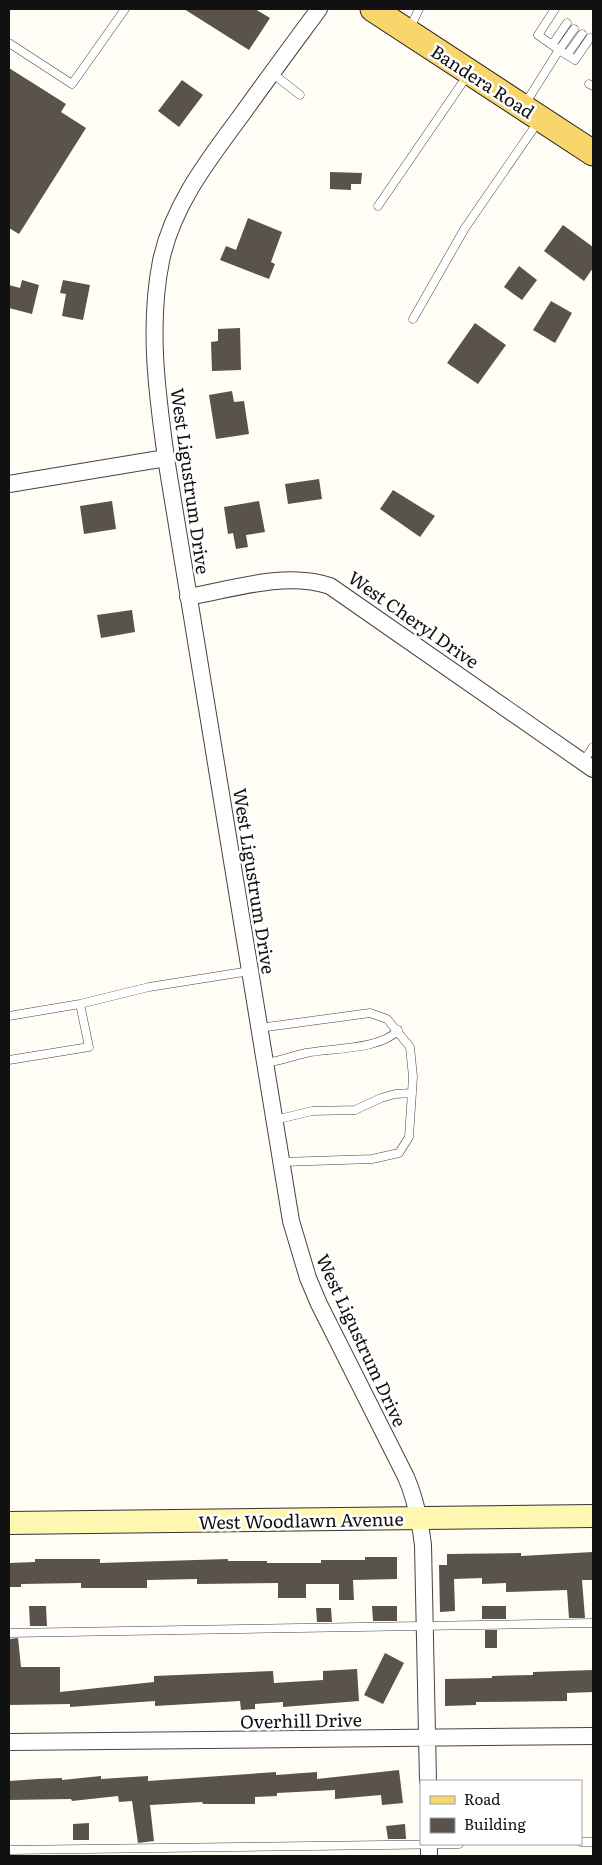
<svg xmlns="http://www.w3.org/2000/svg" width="602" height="1865" viewBox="0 0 602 1865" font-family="Literata,serif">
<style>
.building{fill:#5a524d}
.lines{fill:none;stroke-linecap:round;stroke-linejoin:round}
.lane-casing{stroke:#444;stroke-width:9}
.street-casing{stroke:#444;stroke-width:18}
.secondary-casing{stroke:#333;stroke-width:24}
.primary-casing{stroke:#222;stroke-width:27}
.lane{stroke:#fff;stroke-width:8}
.street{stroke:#fff;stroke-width:16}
.secondary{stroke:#fff6b0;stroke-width:22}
.primary{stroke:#f9d66b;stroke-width:25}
.labels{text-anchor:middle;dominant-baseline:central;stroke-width:5;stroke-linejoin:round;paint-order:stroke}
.street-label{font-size:18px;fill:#111;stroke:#fff}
</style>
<rect width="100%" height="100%" fill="#fffdf5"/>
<!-- building -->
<path class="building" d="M184 9H255L270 18 249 50Z
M9 68 66 104 61 112 86 128 19 234 9 228Z
M182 80 203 95 179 127 158 111Z
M330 172 362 173 361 184H351V190L330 189Z
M248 218 282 232 271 262 275 264 269 279 220 260 226 246 236 250Z
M563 225 593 247V268L584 281 544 251Z
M519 266 537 280 522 300 504 287Z
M22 280 39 285 32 314 9 308V285L20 288Z
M63 280 90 285 83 320 62 316 66 294 60 293Z
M551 301 572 313 555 343 533 330Z
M475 323 506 345 478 384 447 363Z
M240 328 241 370 212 371 211 342 218 341V329Z
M232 391 234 402 244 401 249 434 216 439 209 395Z
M319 479 322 499 288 504 285 484Z
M393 490 435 516 420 537 380 509Z
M112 501 116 529 84 534 80 506Z
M259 501 265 532 246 535 248 547 236 549 233 533 228 534 224 507Z
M132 610 135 632 101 638 97 615Z
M593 1552V1580H582L585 1618H569L567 1590 506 1592V1583L482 1584V1578L454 1579 455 1611 440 1612 439 1565H447V1554L521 1553V1556Z
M365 1557H397V1579L353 1580 354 1600H339V1584H306V1598H278V1583L197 1584V1579L147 1580V1588H81V1583L21 1584V1587H9V1563L35 1562V1559H100V1563L228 1559V1561H267V1563H321V1560H365Z
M29 1606H46L47 1626H30Z
M372 1606H397V1621H373Z
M482 1606H506V1619H482Z
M316 1608H331L332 1622H317Z
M485 1630H497V1648H485Z
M18 1638 21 1667H60V1692L154 1682V1676L273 1671 274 1683 323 1680V1671L357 1669 359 1701 283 1707V1702L255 1704V1709L241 1710 240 1701 155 1706V1701L70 1707V1704L9 1705V1639Z
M385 1653 404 1663 383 1704 364 1695Z
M593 1670V1692L567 1693V1701L476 1702V1705L445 1706V1679L492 1678V1676L533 1675V1672Z
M399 1770 403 1803 382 1805 381 1795 335 1799V1790L277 1793V1796L255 1797V1804H203L202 1802 150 1805 154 1841 138 1843 132 1801 119 1802 118 1796 72 1801 71 1799 9 1800V1781L38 1779 62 1778V1780L101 1776V1779L148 1776V1781L276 1772V1775L317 1772V1779Z
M89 1823V1840H73V1824Z
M405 1824 406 1839H388L386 1826Z"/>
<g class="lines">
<!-- lane casing -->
<g class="lane-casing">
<path id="lane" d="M574 29 559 50 575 60 590 38
M409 30 419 9
M9 43 72 84 125 9
M552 45 567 23
M567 55 582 34
M272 73 300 95
M589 84 593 86
M525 104 559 50 538 35 555 9
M378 206 467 76
M413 319 465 228 538 122
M583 762 593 747
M9 1016 80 1004 149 987 250 971
M259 1028 370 1013 387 1019 410 1047 413 1077 409 1137 399 1153 372 1159 282 1162
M9 1060 89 1047 80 1004
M265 1063C281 1061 292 1056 306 1053 331 1048 381 1050 398 1030
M275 1120 312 1111 355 1110 381 1098 395 1094 412 1093
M9 1633 593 1623
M581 1842H593
M9 1850 459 1844"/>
</g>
<!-- street casing -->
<g class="street-casing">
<path id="street" d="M319 9C294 43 268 78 243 113 209 159 173 204 161 261 148 326 157 393 166 458L291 1221 308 1278 319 1304 406 1477C416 1500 420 1521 423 1545L428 1781
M9 484 166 458
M188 597C234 589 285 571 330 586L593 769
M9 1742 593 1736
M429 1844V1856"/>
</g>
<!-- secondary casing -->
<g class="secondary-casing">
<path id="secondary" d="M9 1523 593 1516"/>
</g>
<!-- primary casing -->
<g class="primary-casing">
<path id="primary" d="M373 9 593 153"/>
</g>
<!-- lane -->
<use href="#lane" class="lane"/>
<!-- street -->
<use href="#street" class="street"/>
<!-- secondary -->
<use href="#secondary" class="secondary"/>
<!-- primary -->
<use href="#primary" class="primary"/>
</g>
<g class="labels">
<!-- street labels -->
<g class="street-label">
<text transform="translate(483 81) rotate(33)">Bandera Road</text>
<text transform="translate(191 481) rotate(82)">West Ligustrum Drive</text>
<text transform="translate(414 619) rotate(35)">West Cheryl Drive</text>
<text transform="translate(255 881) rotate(81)">West Ligustrum Drive</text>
<text transform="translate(362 1340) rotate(65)">West Ligustrum Drive</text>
<text transform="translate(301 1520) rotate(-1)">West Woodlawn Avenue</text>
<text transform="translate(301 1720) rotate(-1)">Overhill Drive</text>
</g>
</g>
<!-- border -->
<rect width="602" height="1865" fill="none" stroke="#111111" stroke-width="20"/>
<!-- legend -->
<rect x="420" y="1780" width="162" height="65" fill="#ffffff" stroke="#a0a0a0"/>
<rect x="430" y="1796" width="25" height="8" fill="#f9d66b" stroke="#a0a0a0"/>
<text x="464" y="1805" font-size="15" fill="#111111">Road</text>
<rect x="430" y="1818" width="25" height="15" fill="#5a524d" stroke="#a0a0a0"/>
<text x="464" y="1830" font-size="15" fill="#111111">Building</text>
</svg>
